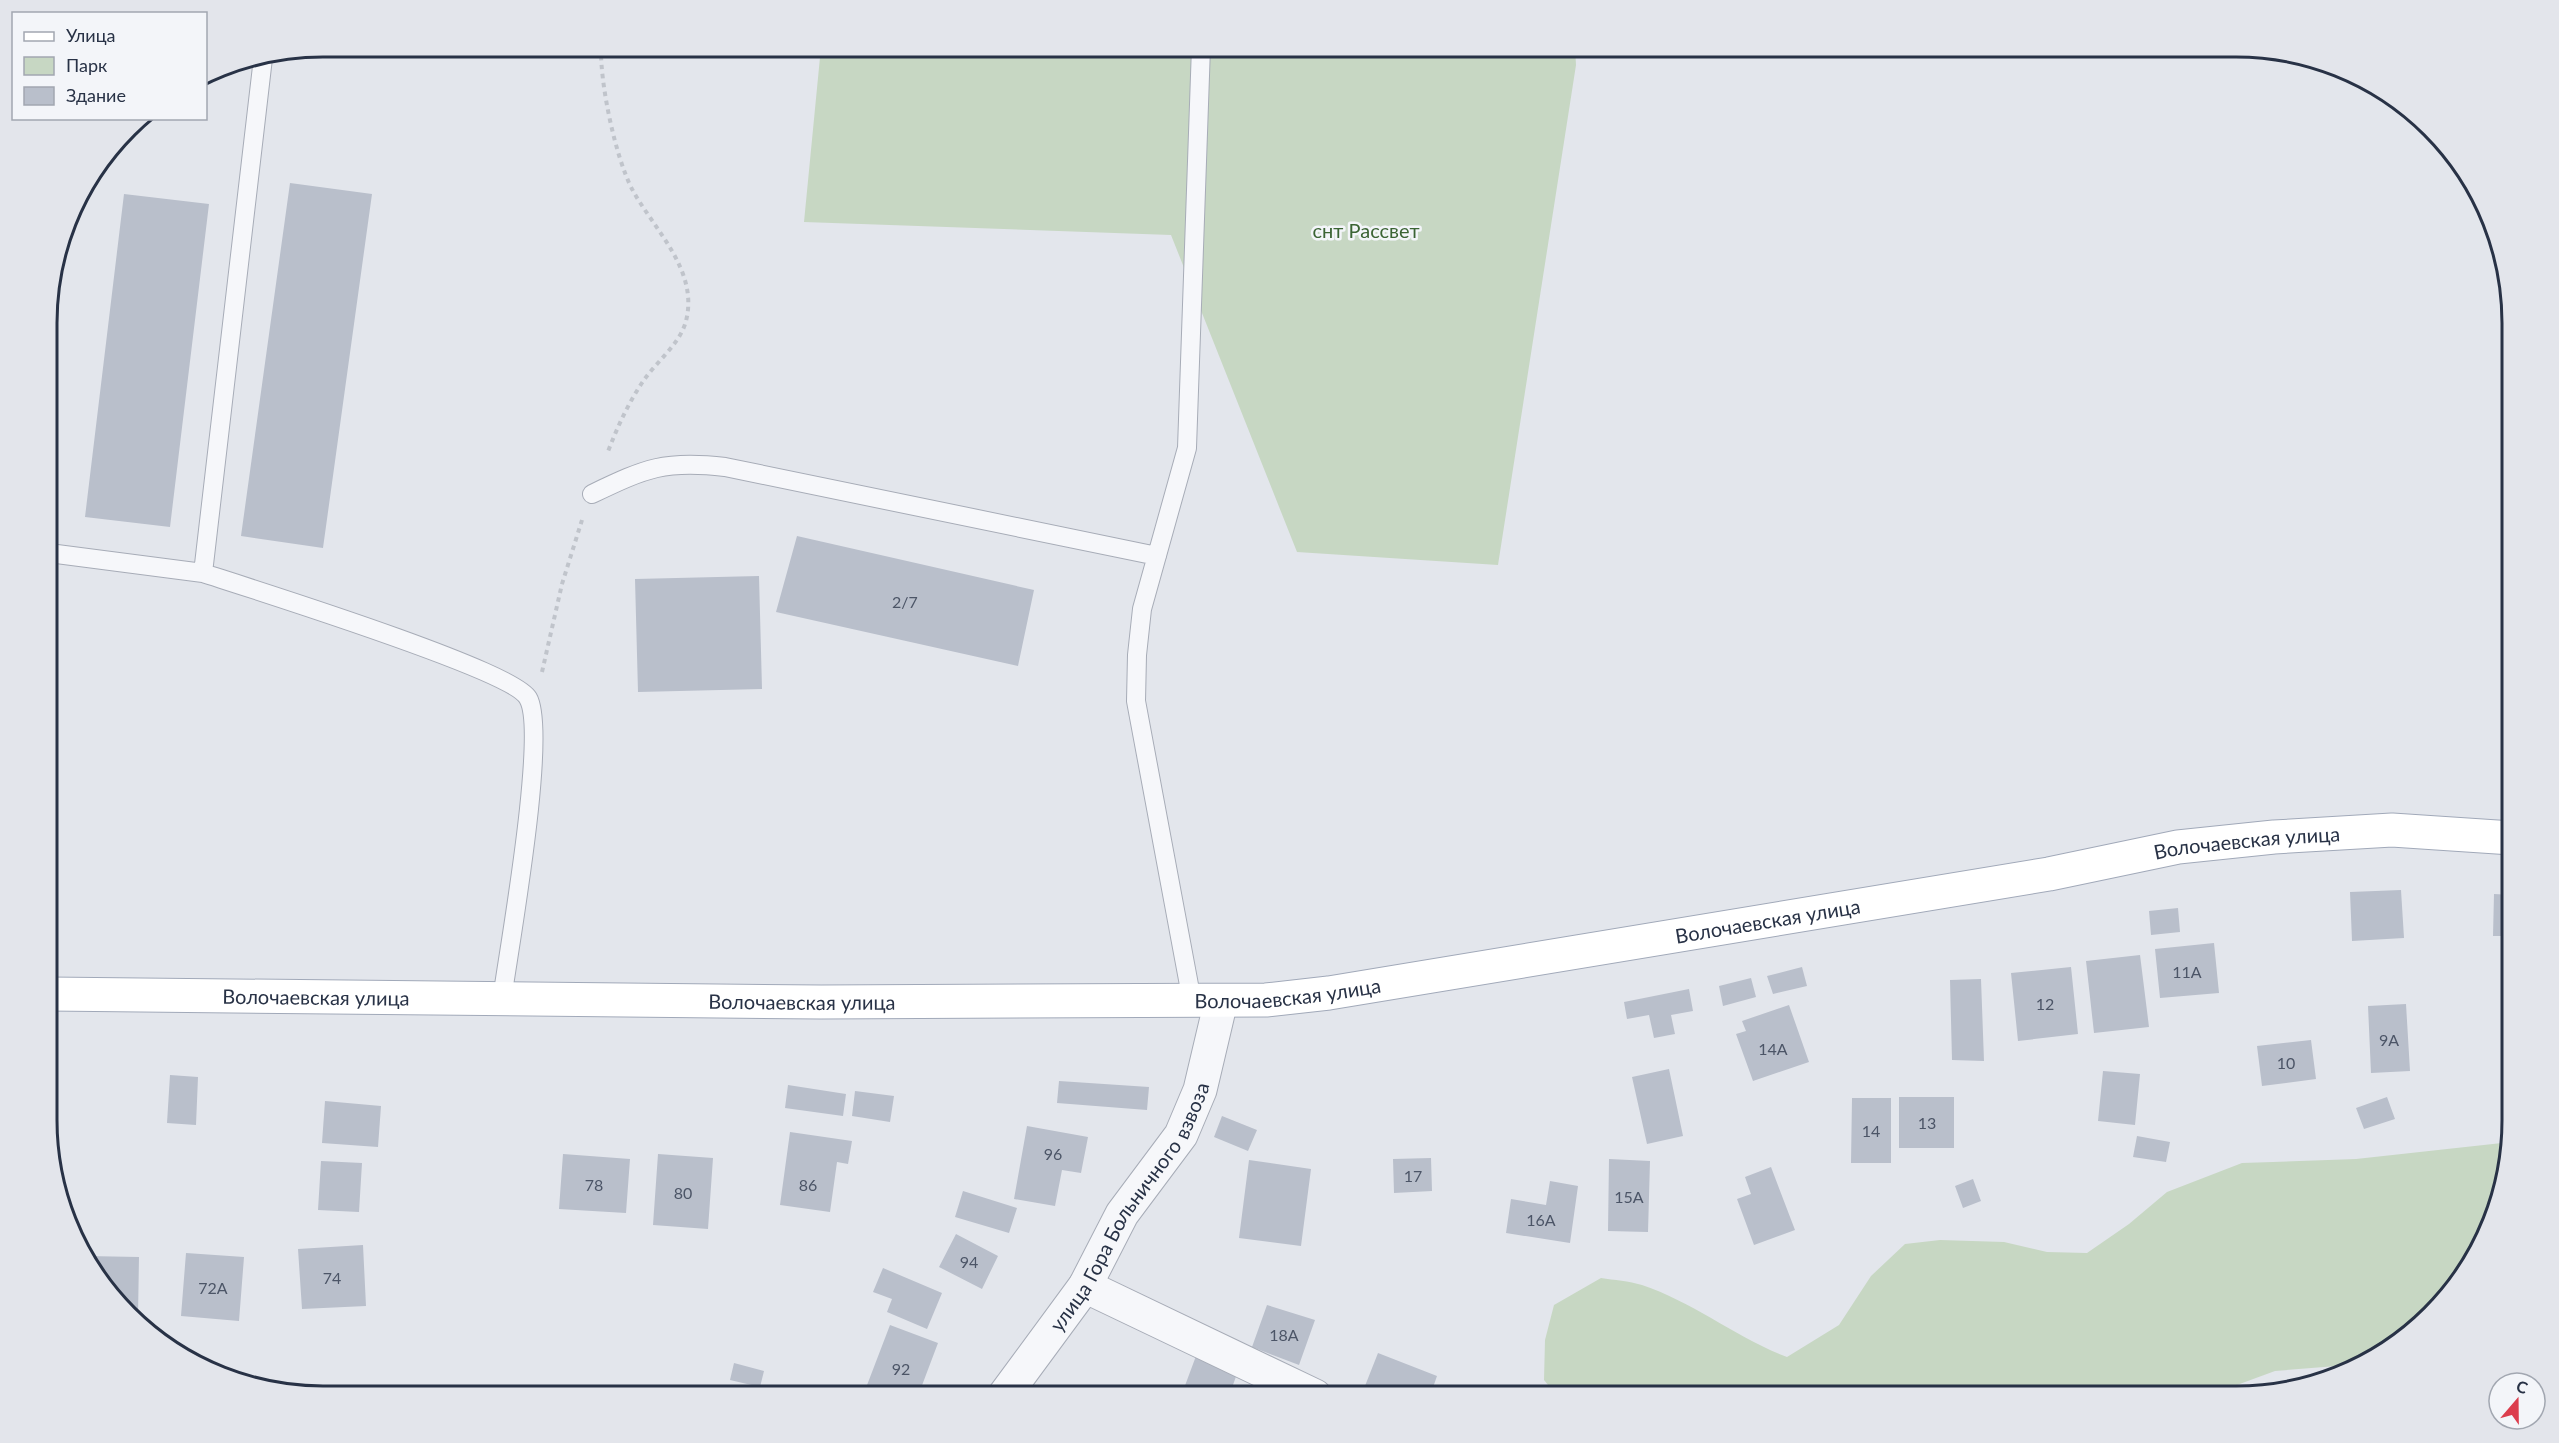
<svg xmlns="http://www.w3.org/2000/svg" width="2559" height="1443" viewBox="0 0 2559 1443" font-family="Lato,sans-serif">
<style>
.green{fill:#c7d7c3}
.building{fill:#b9bfcb}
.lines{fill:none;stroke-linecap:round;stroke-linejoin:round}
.service-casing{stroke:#a7acb7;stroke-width:20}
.minor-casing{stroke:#a7acb7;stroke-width:35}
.primary-casing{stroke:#a1a9b9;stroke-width:35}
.path{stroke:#c0c4cb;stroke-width:4;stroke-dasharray:4.5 4.5;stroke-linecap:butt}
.service{stroke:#f6f7fa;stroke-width:18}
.minor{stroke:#f6f7fa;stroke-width:33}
.primary{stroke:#fff;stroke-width:33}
.labels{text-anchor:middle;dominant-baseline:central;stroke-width:5;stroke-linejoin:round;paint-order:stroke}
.number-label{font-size:16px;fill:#4c5567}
.park-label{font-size:20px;fill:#3b6434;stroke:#f3f5f9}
.street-label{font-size:20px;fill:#283246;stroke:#f3f5f9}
.rim{fill:none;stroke:#283246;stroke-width:3}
</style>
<rect width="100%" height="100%" fill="#e3e6ec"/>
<!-- green -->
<path class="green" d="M821 47H1575L1576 65 1498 565 1297 552 1171 235 804 222Z
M2511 1142 2476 1258 2389 1350 2362 1364 2275 1371 2207 1396H1557L1544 1380 1545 1340 1554 1305 1601 1278C1614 1280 1629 1281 1642 1285 1693 1302 1737 1338 1787 1357L1839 1325 1871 1276 1905 1244 1940 1240 2004 1242 2047 1252 2087 1253 2129 1224 2167 1192 2242 1163 2356 1159Z"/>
<!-- building -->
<path class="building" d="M290 183 372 194 323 548 241 536Z
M124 194 209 204 170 527 85 517Z
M797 536 1034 590 1018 666 776 612Z
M759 576 762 689 638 692 635 579Z
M2401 890 2404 938 2352 941 2350 892Z
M2494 894 2512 895V936H2493Z
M2178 908 2180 932 2151 935 2149 911Z
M2214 943 2219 993 2160 998 2155 949Z
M2140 955 2149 1027 2094 1033 2086 961Z
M1802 967 1807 986 1773 994 1767 976Z
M2071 967 2078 1034 2018 1041 2011 973Z
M1751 978 1756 997 1723 1006 1719 986Z
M1981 979 1984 1061 1952 1060 1950 980Z
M1689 989 1693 1011 1671 1015 1675 1034 1654 1038 1649 1015 1627 1019 1624 1002Z
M2406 1004 2410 1071 2371 1073 2368 1006Z
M1789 1005 1809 1062 1753 1081 1736 1034 1746 1031 1742 1021Z
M2311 1040 2316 1079 2262 1086 2257 1046Z
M1669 1069 1683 1136 1647 1144 1632 1077Z
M2103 1071 2140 1074 2135 1125 2098 1121Z
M170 1075 198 1077 196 1125 167 1123Z
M1059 1081 1149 1087 1147 1110 1057 1103Z
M788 1085 846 1094 843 1116 785 1108Z
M855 1091 894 1096 890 1122 852 1116Z
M1899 1097H1954V1148H1899Z
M2387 1097 2395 1119 2364 1129 2356 1108Z
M1852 1098H1891V1163H1851Z
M325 1101 381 1106 378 1147 322 1143Z
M1222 1116 1257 1130 1248 1151 1214 1137Z
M1027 1126 1088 1137 1081 1173 1062 1170 1055 1206 1014 1199Z
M790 1132 852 1141 848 1164 837 1162 830 1212 780 1205Z
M2137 1136 2170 1142 2166 1162 2133 1157Z
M563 1154 630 1159 626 1213 559 1209Z
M658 1154 713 1158 708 1229 653 1225Z
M1431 1158 1432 1191 1394 1193 1393 1159Z
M1609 1159 1650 1161 1648 1232 1608 1231Z
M1249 1160 1311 1169 1301 1246 1239 1238Z
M321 1161 362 1163 359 1212 318 1210Z
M1771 1167 1795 1230 1754 1245 1737 1199 1751 1194 1745 1177Z
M1973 1179 1981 1201 1963 1208 1955 1186Z
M1550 1181 1578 1186 1570 1243 1506 1233 1511 1199 1546 1205Z
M963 1191 1017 1208 1009 1233 955 1217Z
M956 1234 998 1256 982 1289 939 1267Z
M363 1245 366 1306 302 1309 298 1249Z
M186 1253 244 1257 239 1321 181 1316Z
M86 1256 139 1257 138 1316 93 1274Z
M883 1268 942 1293 927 1329 887 1312 892 1299 873 1292Z
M1267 1305 1315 1320 1299 1365 1252 1347Z
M890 1325 938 1343 918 1396H873L864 1393Z
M1378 1353 1437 1376 1430 1396H1376L1363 1391Z
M1196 1356 1238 1371 1229 1396H1197L1183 1391Z
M734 1363 764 1371 760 1387 730 1380Z
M767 1391 784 1396H765Z"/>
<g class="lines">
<!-- service casing -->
<g class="service-casing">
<path id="service" d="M263 58 203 573C249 588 512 670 528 698 548 732 509 948 502 999
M592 494C646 468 665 460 725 467L1157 556
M49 553 203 573
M1192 1001 1136 701 1137 655 1142 609 1187 448 1201 47"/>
</g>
<!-- minor casing -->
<g class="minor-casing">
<g id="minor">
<path d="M1085 1286 1315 1396"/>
<path id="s1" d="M1004 1396 1085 1286 1122 1214 1181 1135 1200 1090 1221 1001"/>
</g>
</g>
<!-- primary casing -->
<g class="primary-casing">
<g id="primary">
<path id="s2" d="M49 994 821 1002 1266 1000 1329 993 2049 874 2178 847 2274 837 2392 830 2512 838"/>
</g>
</g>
<!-- path -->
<path class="path" d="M601 47C600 83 615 156 632 189 654 230 699 270 686 321 680 344 657 361 644 380 628 403 617 428 607 454
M542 672 562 584 582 520"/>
<!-- service -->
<use href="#service" class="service"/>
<!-- minor -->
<use href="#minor" class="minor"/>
<!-- primary -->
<use href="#primary" class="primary"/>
</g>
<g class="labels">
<!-- number labels -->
<g class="number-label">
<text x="905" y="601">2/7</text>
<text x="2187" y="971">11А</text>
<text x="2045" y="1003">12</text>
<text x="2389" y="1039">9А</text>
<text x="1773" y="1048">14А</text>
<text x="2286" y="1062">10</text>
<text x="1927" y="1122">13</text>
<text x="1871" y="1130">14</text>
<text x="1053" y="1153">96</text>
<text x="1413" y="1175">17</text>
<text x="594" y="1184">78</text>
<text x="808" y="1184">86</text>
<text x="683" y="1192">80</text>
<text x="1629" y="1196">15А</text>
<text x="1541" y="1219">16А</text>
<text x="969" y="1261">94</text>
<text x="332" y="1277">74</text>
<text x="213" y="1287">72А</text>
<text x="1284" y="1334">18А</text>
<text x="901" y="1368">92</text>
</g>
<!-- park labels -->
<g class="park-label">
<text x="1366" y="230">снт Рассвет</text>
</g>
<!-- street labels -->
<g class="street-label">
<text stroke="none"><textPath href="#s2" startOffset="2211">Волочаевская улица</textPath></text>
<text stroke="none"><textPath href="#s2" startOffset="1725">Волочаевская улица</textPath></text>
<text stroke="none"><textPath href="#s2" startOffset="1239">Волочаевская улица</textPath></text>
<text stroke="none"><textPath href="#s2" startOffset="267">Волочаевская улица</textPath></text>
<text stroke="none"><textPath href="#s2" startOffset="753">Волочаевская улица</textPath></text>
<text stroke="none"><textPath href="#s1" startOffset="228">улица Гора Больничного взвоза</textPath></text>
</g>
</g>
<!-- crop -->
<path d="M0 0H2559V1443H0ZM323 57H2236A266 266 0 0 1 2502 323V1120A266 266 0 0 1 2236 1386H323A266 266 0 0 1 57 1120V323A266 266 0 0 1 323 57Z" fill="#e3e5eb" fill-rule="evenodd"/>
<path class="rim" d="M323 57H2236A266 266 0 0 1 2502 323V1120A266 266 0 0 1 2236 1386H323A266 266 0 0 1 57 1120V323A266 266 0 0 1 323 57Z"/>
<!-- legend -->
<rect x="12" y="12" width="195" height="108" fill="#f3f5f9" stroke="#a2a7b1" stroke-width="1.5"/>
<rect x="24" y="32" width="30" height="9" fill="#ffffff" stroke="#a2a7b1" stroke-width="1.5"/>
<text x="66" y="42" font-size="18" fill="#283246">Улица</text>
<rect x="24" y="57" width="30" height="18" fill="#c7d7c3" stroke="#a2a7b1" stroke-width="1.5"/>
<text x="66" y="72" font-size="18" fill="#283246">Парк</text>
<rect x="24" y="87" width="30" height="18" fill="#b9bfcb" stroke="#a2a7b1" stroke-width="1.5"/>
<text x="66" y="102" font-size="18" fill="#283246">Здание</text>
<!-- north arrow -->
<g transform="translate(2517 1401) rotate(20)"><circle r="28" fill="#f3f5f9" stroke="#a2a7b1" stroke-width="1.5"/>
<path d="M0-4.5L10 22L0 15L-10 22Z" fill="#dc3d4d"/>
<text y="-9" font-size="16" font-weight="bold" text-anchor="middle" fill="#283246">С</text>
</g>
</svg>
